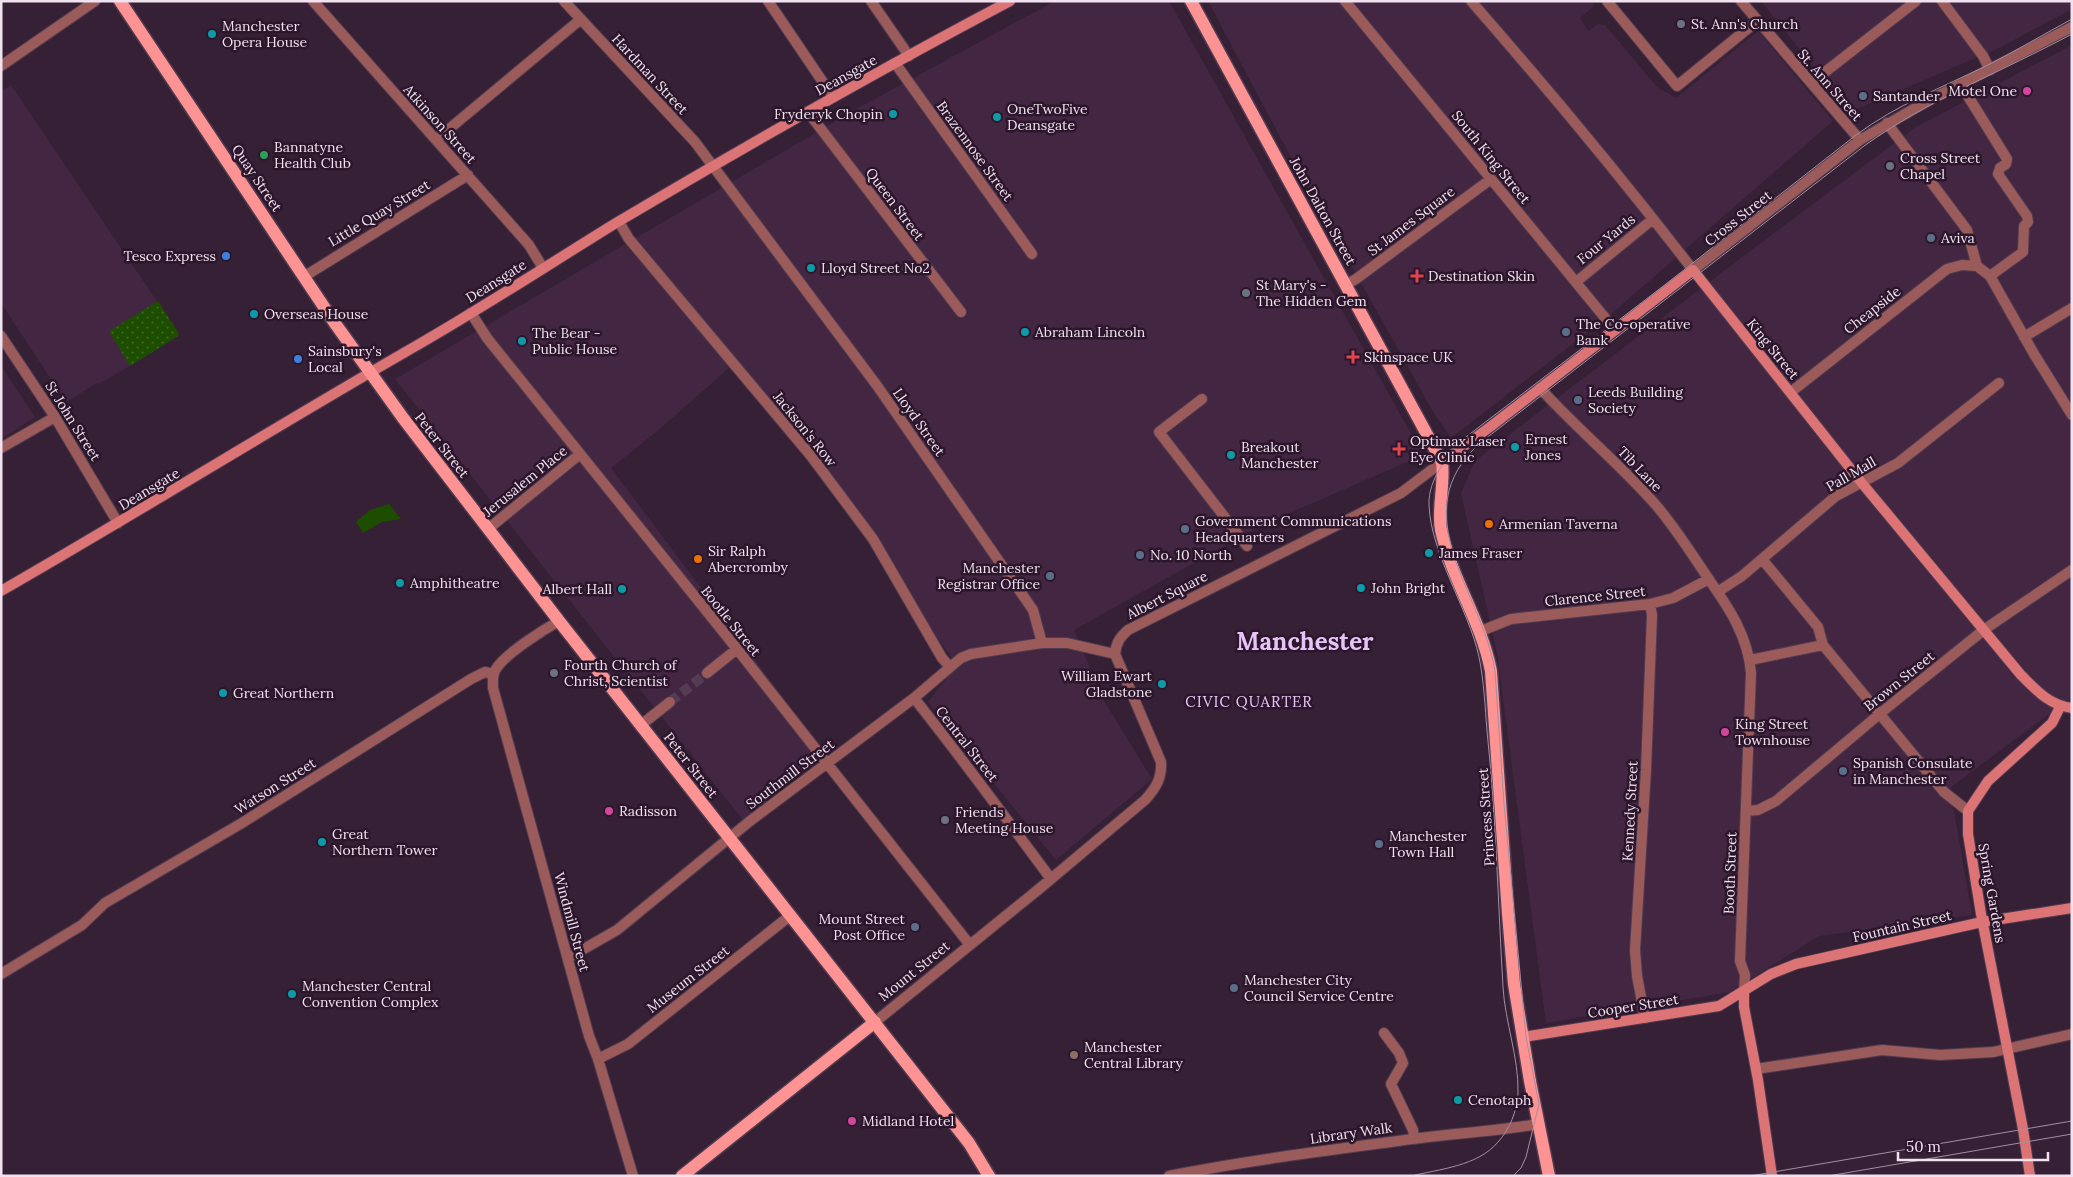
<svg xmlns="http://www.w3.org/2000/svg" width="2073" height="1177" viewBox="0 0 2073 1177" font-family="Lora,serif">
<style>
.built{fill:#432742}
.grass{fill:#1d4e00}
.park{fill:url(#park-dots)}
.lines{fill:none;stroke-linecap:round;stroke-linejoin:round}
.street-tunnel{stroke:#523d52;stroke-width:10;stroke-dasharray:10 5;stroke-linecap:butt}
.street-casing{stroke:#503b50;stroke-width:12}
.secondary-casing{stroke:#503b50;stroke-width:12}
.primary-casing{stroke:#503b50;stroke-width:15}
.street{stroke:#9b5b5a;stroke-width:10}
.secondary{stroke:#dc7476;stroke-width:10}
.primary{stroke:#fe9394;stroke-width:12}
.tram{stroke:#a18fa0;stroke-width:1}
.worship-dot{fill:#6b7280;stroke:#2c162b;stroke-width:2}
.culture-dot{fill:#0f9aa8;stroke:#2c162b;stroke-width:2}
.hotel-dot{fill:#d1479c;stroke:#2c162b;stroke-width:2}
.service-dot{fill:#5c6f8a;stroke:#2c162b;stroke-width:2}
.leisure-dot{fill:#2e9e5b;stroke:#2c162b;stroke-width:2}
.shop-dot{fill:#3f7fe0;stroke:#2c162b;stroke-width:2}
.health-dot{fill:#e0444e;stroke:#2c162b;stroke-width:2}
.food-dot{fill:#e8710a;stroke:#2c162b;stroke-width:2}
.education-dot{fill:#8d6e63;stroke:#2c162b;stroke-width:2}
.labels{text-anchor:middle;dominant-baseline:central;stroke-width:5;stroke-linejoin:round;paint-order:stroke}
.poi-label{font-size:14px;fill:#f1e2f0;stroke:#2c162b;text-anchor:start}
.street-label{font-size:14px;fill:#f1e2f0;stroke:#2c162b}
.neighbourhood-label{font-size:15px;letter-spacing:1px;fill:#e7c4f8;stroke:#2c162b}
.town-label{font-size:24px;font-weight:bold;fill:#e7c4f8;stroke:#2c162b}
</style>
<defs>
<pattern id="park-dots" width="8" height="8" patternUnits="userSpaceOnUse" patternTransform="scale(1.25)"><rect width="8" height="8" fill="#1d4e00"/><path d="M2 2h.1M6 6h.1" fill="none" stroke="#3e6726" stroke-width="1.8" stroke-linecap="round"/></pattern>
</defs>
<rect width="100%" height="100%" fill="#362036"/>
<!-- built -->
<path class="built" d="M1055 1H1169L1423 455 1262 525 1074 630 1104 701 1152 779 1056 860 928 702 957 665 738 360 661 428 611 468 826 755 743 820 395 379 858 108Z
M1208 1H1594L1593 7 1580 18 1588 31 1598 24 1605 25 1657 87 1676 98 1758 31 1833 121 1611 314 1451 438 1432 410 1289 154Z
M1761 1H2072V9L2001 47 1850 112Z
M2072 45V697L1950 788 1972 915 1819 936 1730 992 1546 1023 1497 653 1461 493 1475 461 1729 267 1916 127Z
M11 85 179 334 178 336 130 366 98 384 97 383 66 402 1 303V92Z
M1 366 35 417 1 439Z"/>
<!-- grass -->
<path class="grass" d="M389 504 401 519 382 522 363 533 356 522 370 510Z"/>
<!-- park -->
<path class="park" d="M158 301 179 334 178 336 130 366 109 331Z"/>
<g class="lines">
<!-- street-tunnel -->
<path class="street-tunnel" d="M670 702 707 673"/>
<!-- street casing -->
<g class="street-casing">
<path id="street" d="M313 1 529 245 543 268
M564 1 695 142 878 387 1033 610 1042 643
M768 1 833 97
M871 1 909 56
M1345 1 1615 330
M1471 1C1548 89 1622 178 1693 270L1860 140 1924 103 2072 27
M1607 1 1677 86 1757 21
M1741 1 1860 140
M1942 1 1983 56 1990 70
M895 63 1032 254
M1 66 95 1
M1811 83 1916 1
M1961 85 2007 159 2006 164 2000 168 1998 174 2027 216 2028 222 2024 226 2023 252 1990 276
M808 112 961 312
M1887 123 1967 230 1977 266 1990 276 2034 354 2072 415
M437 139 581 19
M619 222 629 239 811 456 873 539 942 658 950 667
M305 276 468 175
M1576 282 1653 219
M1347 284 1356 279 1491 179
M471 313 487 338 737 649 970 945
M1 336 55 417 118 523
M2024 337 2072 308
M1540 388C1576 428 1619 463 1655 504 1675 527 1691 553 1708 578 1729 608 1748 636 1751 673L1740 961 1745 975 1744 991
M1791 392 1947 269 1962 265 1977 266
M1202 399 1159 432 1247 546
M1 448 55 417
M488 529 580 454
M1762 559 1818 627 1823 645
M1719 591 1742 576 1836 496 1898 463 1999 383
M559 621C543 630 505 654 496 669 492 674 493 681 493 688L589 1036 598 1059 633 1176
M1481 631 1511 619 1650 604 1673 598 1709 579
M1823 645 1944 792 1968 811
M1750 660 1823 645
M707 673 737 649
M914 698C961 757 1006 818 1051 879
M641 725 670 702
M1746 811 1758 810 1776 801 1888 707 1985 629 2072 570
M568 958 617 930 750 821 914 698 961 658 971 654 1042 643H1067L1115 654
M1 974 82 925 105 903 242 823 471 679 485 672 494 674
M1645 1018 1637 976 1635 950 1646 770 1652 615 1650 604
M875 1022 1039 889 1145 800C1156 788 1162 778 1161 762L1115 654C1116 643 1120 637 1128 630L1401 493 1442 462
M1384 1033 1399 1053 1403 1063 1391 1084 1413 1130 1414 1139
M598 1059 628 1044 791 915
M1756 1069 1882 1050 1940 1055 1993 1052 2072 1034
M1169 1176C1245 1161 1322 1151 1398 1141 1445 1134 1492 1132 1538 1124"/>
</g>
<!-- secondary casing -->
<g class="secondary-casing">
<path id="secondary" d="M1442 462 1490 427 1693 270 1861 482 2021 675C2036 690 2049 705 2072 708
M1 591C142 510 280 424 421 343 487 305 551 263 616 223 746 146 877 71 1010 1
M1744 991V1007L1758 1080 1772 1176
M1523 1037 1719 1006 1771 974 1796 964 1982 922 2072 908
M2030 1176 2023 1129 1981 914 1968 834V811L1988 781 2052 723 2060 707"/>
</g>
<!-- primary casing -->
<g class="primary-casing">
<path id="primary" d="M120 1 334 322 403 418 559 621 969 1143 989 1176
M1191 1 1442 462C1445 484 1437 508 1441 530 1452 580 1481 620 1491 671L1508 914 1514 984 1530 1081 1549 1176
M682 1176 875 1022"/>
</g>
<!-- street -->
<use href="#street" class="street"/>
<!-- secondary -->
<use href="#secondary" class="secondary"/>
<!-- primary -->
<use href="#primary" class="primary"/>
<!-- tram -->
<path class="tram" d="M1411 1176C1440 1169 1478 1166 1498 1142 1510 1129 1517 1111 1518 1093 1519 1058 1505 1022 1503 987 1498 902 1496 816 1487 731 1485 707 1484 681 1479 657 1468 607 1431 555 1429 505 1428 479 1447 458 1462 440L1666 284 1856 135C1898 104 1941 88 1988 65 2016 51 2044 34 2072 19
M1513 1176 1521 1168 1526 1157 1539 1104 1526 1037 1504 804 1495 671C1482 591 1402 514 1480 443L1864 146C1928 100 2003 71 2072 34
M1750 1176 2072 1121
M1828 1176 2072 1134"/>
</g>
<!-- markers -->
<g class="worship-dot">
<circle cx="1681" cy="24" r="5"/>
<circle cx="1890" cy="166" r="5"/>
<circle cx="1246" cy="293" r="5"/>
<circle cx="554" cy="673" r="5"/>
<circle cx="945" cy="820" r="5"/>
</g>
<g class="culture-dot">
<circle cx="212" cy="34" r="5"/>
<circle cx="893" cy="114" r="5"/>
<circle cx="997" cy="117" r="5"/>
<circle cx="811" cy="268" r="5"/>
<circle cx="254" cy="314" r="5"/>
<circle cx="1025" cy="332" r="5"/>
<circle cx="522" cy="341" r="5"/>
<circle cx="1515" cy="447" r="5"/>
<circle cx="1231" cy="455" r="5"/>
<circle cx="1429" cy="553" r="5"/>
<circle cx="400" cy="583" r="5"/>
<circle cx="1361" cy="588" r="5"/>
<circle cx="622" cy="589" r="5"/>
<circle cx="1162" cy="684" r="5"/>
<circle cx="223" cy="693" r="5"/>
<circle cx="322" cy="842" r="5"/>
<circle cx="292" cy="994" r="5"/>
<circle cx="1458" cy="1100" r="5"/>
</g>
<g class="hotel-dot">
<circle cx="2027" cy="91" r="5"/>
<circle cx="1725" cy="732" r="5"/>
<circle cx="609" cy="811" r="5"/>
<circle cx="852" cy="1121" r="5"/>
</g>
<g class="service-dot">
<circle cx="1863" cy="96" r="5"/>
<circle cx="1931" cy="238" r="5"/>
<circle cx="1566" cy="332" r="5"/>
<circle cx="1578" cy="400" r="5"/>
<circle cx="1185" cy="529" r="5"/>
<circle cx="1140" cy="555" r="5"/>
<circle cx="1050" cy="576" r="5"/>
<circle cx="1843" cy="771" r="5"/>
<circle cx="1379" cy="844" r="5"/>
<circle cx="915" cy="927" r="5"/>
<circle cx="1234" cy="988" r="5"/>
</g>
<circle class="leisure-dot" cx="264" cy="155" r="5"/>
<g class="shop-dot">
<circle cx="226" cy="256" r="5"/>
<circle cx="298" cy="359" r="5"/>
</g>
<g class="health-dot">
<path d="M1414.5 268.5h5v5h5v5h-5v5h-5v-5h-5v-5h5z"/>
<path d="M1350.5 349.5h5v5h5v5h-5v5h-5v-5h-5v-5h5z"/>
<path d="M1396.5 441.5h5v5h5v5h-5v5h-5v-5h-5v-5h5z"/>
</g>
<g class="food-dot">
<circle cx="1489" cy="524" r="5"/>
<circle cx="698" cy="559" r="5"/>
</g>
<circle class="education-dot" cx="1074" cy="1055" r="5"/>
<g class="labels">
<!-- poi labels -->
<g class="poi-label">
<text x="1691" y="24">St. Ann's Church</text>
<text x="222" y="26">Manchester<tspan x="222" dy="16">Opera House</tspan></text>
<text x="2017" y="91" text-anchor="end">Motel One</text>
<text x="1873" y="96">Santander</text>
<text x="1007" y="109">OneTwoFive<tspan x="1007" dy="16">Deansgate</tspan></text>
<text x="883" y="114" text-anchor="end">Fryderyk Chopin</text>
<text x="274" y="147">Bannatyne<tspan x="274" dy="16">Health Club</tspan></text>
<text x="1900" y="158">Cross Street<tspan x="1900" dy="16">Chapel</tspan></text>
<text x="1941" y="238">Aviva</text>
<text x="216" y="256" text-anchor="end">Tesco Express</text>
<text x="821" y="268">Lloyd Street No2</text>
<text x="1428" y="276">Destination Skin</text>
<text x="1256" y="285">St Mary's -<tspan x="1256" dy="16">The Hidden Gem</tspan></text>
<text x="264" y="314">Overseas House</text>
<text x="1576" y="324">The Co-operative<tspan x="1576" dy="16">Bank</tspan></text>
<text x="1035" y="332">Abraham Lincoln</text>
<text x="532" y="333">The Bear -<tspan x="532" dy="16">Public House</tspan></text>
<text x="308" y="351">Sainsbury's<tspan x="308" dy="16">Local</tspan></text>
<text x="1364" y="357">Skinspace UK</text>
<text x="1588" y="392">Leeds Building<tspan x="1588" dy="16">Society</tspan></text>
<text x="1525" y="439">Ernest<tspan x="1525" dy="16">Jones</tspan></text>
<text x="1410" y="441">Optimax Laser<tspan x="1410" dy="16">Eye Clinic</tspan></text>
<text x="1241" y="447">Breakout<tspan x="1241" dy="16">Manchester</tspan></text>
<text x="1195" y="521">Government Communications<tspan x="1195" dy="16">Headquarters</tspan></text>
<text x="1499" y="524">Armenian Taverna</text>
<text x="708" y="551">Sir Ralph<tspan x="708" dy="16">Abercromby</tspan></text>
<text x="1439" y="553">James Fraser</text>
<text x="1150" y="555">No. 10 North</text>
<text x="1040" y="568" text-anchor="end">Manchester<tspan x="1040" dy="16">Registrar Office</tspan></text>
<text x="410" y="583">Amphitheatre</text>
<text x="1371" y="588">John Bright</text>
<text x="612" y="589" text-anchor="end">Albert Hall</text>
<text x="564" y="665">Fourth Church of<tspan x="564" dy="16">Christ, Scientist</tspan></text>
<text x="1152" y="676" text-anchor="end">William Ewart<tspan x="1152" dy="16">Gladstone</tspan></text>
<text x="233" y="693">Great Northern</text>
<text x="1735" y="724">King Street<tspan x="1735" dy="16">Townhouse</tspan></text>
<text x="1853" y="763">Spanish Consulate<tspan x="1853" dy="16">in Manchester</tspan></text>
<text x="619" y="811">Radisson</text>
<text x="955" y="812">Friends<tspan x="955" dy="16">Meeting House</tspan></text>
<text x="332" y="834">Great<tspan x="332" dy="16">Northern Tower</tspan></text>
<text x="1389" y="836">Manchester<tspan x="1389" dy="16">Town Hall</tspan></text>
<text x="905" y="919" text-anchor="end">Mount Street<tspan x="905" dy="16">Post Office</tspan></text>
<text x="1244" y="980">Manchester City<tspan x="1244" dy="16">Council Service Centre</tspan></text>
<text x="302" y="986">Manchester Central<tspan x="302" dy="16">Convention Complex</tspan></text>
<text x="1084" y="1047">Manchester<tspan x="1084" dy="16">Central Library</tspan></text>
<text x="1468" y="1100">Cenotaph</text>
<text x="862" y="1121">Midland Hotel</text>
</g>
<!-- street labels -->
<g class="street-label">
<text transform="translate(650 74) rotate(47)">Hardman Street</text>
<text transform="translate(846 75) rotate(-29)">Deansgate</text>
<text transform="translate(1830 85) rotate(49)">St. Ann Street</text>
<text transform="translate(440 124) rotate(48)">Atkinson Street</text>
<text transform="translate(975 151) rotate(54)">Brazennose Street</text>
<text transform="translate(1491 157) rotate(51)">South King Street</text>
<text transform="translate(257 178) rotate(56)">Quay Street</text>
<text transform="translate(895 204) rotate(53)">Queen Street</text>
<text transform="translate(1323 211) rotate(61)">John Dalton Street</text>
<text transform="translate(379 213) rotate(-31)">Little Quay Street</text>
<text transform="translate(1738 218) rotate(-38)">Cross Street</text>
<text transform="translate(1411 221) rotate(-37)">St James Square</text>
<text transform="translate(1606 239) rotate(-39)">Four Yards</text>
<text transform="translate(496 281) rotate(-32)">Deansgate</text>
<text transform="translate(1872 310) rotate(-38)">Cheapside</text>
<text transform="translate(1773 349) rotate(51)">King Street</text>
<text transform="translate(73 421) rotate(58)">St John Street</text>
<text transform="translate(919 422) rotate(55)">Lloyd Street</text>
<text transform="translate(805 429) rotate(51)">Jackson's Row</text>
<text transform="translate(442 445) rotate(52)">Peter Street</text>
<text transform="translate(1640 469) rotate(46)">Tib Lane</text>
<text transform="translate(1851 474) rotate(-30)">Pall Mall</text>
<text transform="translate(525 481) rotate(-39)">Jerusalem Place</text>
<text transform="translate(149 489) rotate(-31)">Deansgate</text>
<text transform="translate(1167 595) rotate(-27)">Albert Square</text>
<text transform="translate(1595 596) rotate(-6)">Clarence Street</text>
<text transform="translate(731 621) rotate(51)">Bootle Street</text>
<text transform="translate(1899 681) rotate(-39)">Brown Street</text>
<text transform="translate(967 744) rotate(52)">Central Street</text>
<text transform="translate(691 765) rotate(52)">Peter Street</text>
<text transform="translate(790 774) rotate(-37)">Southmill Street</text>
<text transform="translate(275 786) rotate(-32)">Watson Street</text>
<text transform="translate(1630 811) rotate(-87)">Kennedy Street</text>
<text transform="translate(1486 817) rotate(-94)">Princess Street</text>
<text transform="translate(1730 873) rotate(-88)">Booth Street</text>
<text transform="translate(1992 893) rotate(80)">Spring Gardens</text>
<text transform="translate(572 922) rotate(75)">Windmill Street</text>
<text transform="translate(1902 926) rotate(-13)">Fountain Street</text>
<text transform="translate(914 971) rotate(-39)">Mount Street</text>
<text transform="translate(688 979) rotate(-38)">Museum Street</text>
<text transform="translate(1633 1006) rotate(-9)">Cooper Street</text>
<text transform="translate(1351 1133) rotate(-8)">Library Walk</text>
</g>
<!-- neighbourhood labels -->
<g class="neighbourhood-label">
<text x="1249" y="701">CIVIC QUARTER</text>
</g>
<!-- town labels -->
<g class="town-label">
<text x="1305" y="641">Manchester</text>
</g>
</g>
<!-- border -->
<rect width="2073" height="1177" fill="none" stroke="#f1e2f0" stroke-width="5"/>
<!-- scale -->
<path d="M1898 1152v8h150v-8" fill="none" stroke="#f1e2f0" stroke-width="2.5"/>
<text x="1906" y="1152" font-size="15" fill="#f1e2f0" stroke="#2c162b" stroke-width="4" paint-order="stroke">50 m</text>
</svg>
